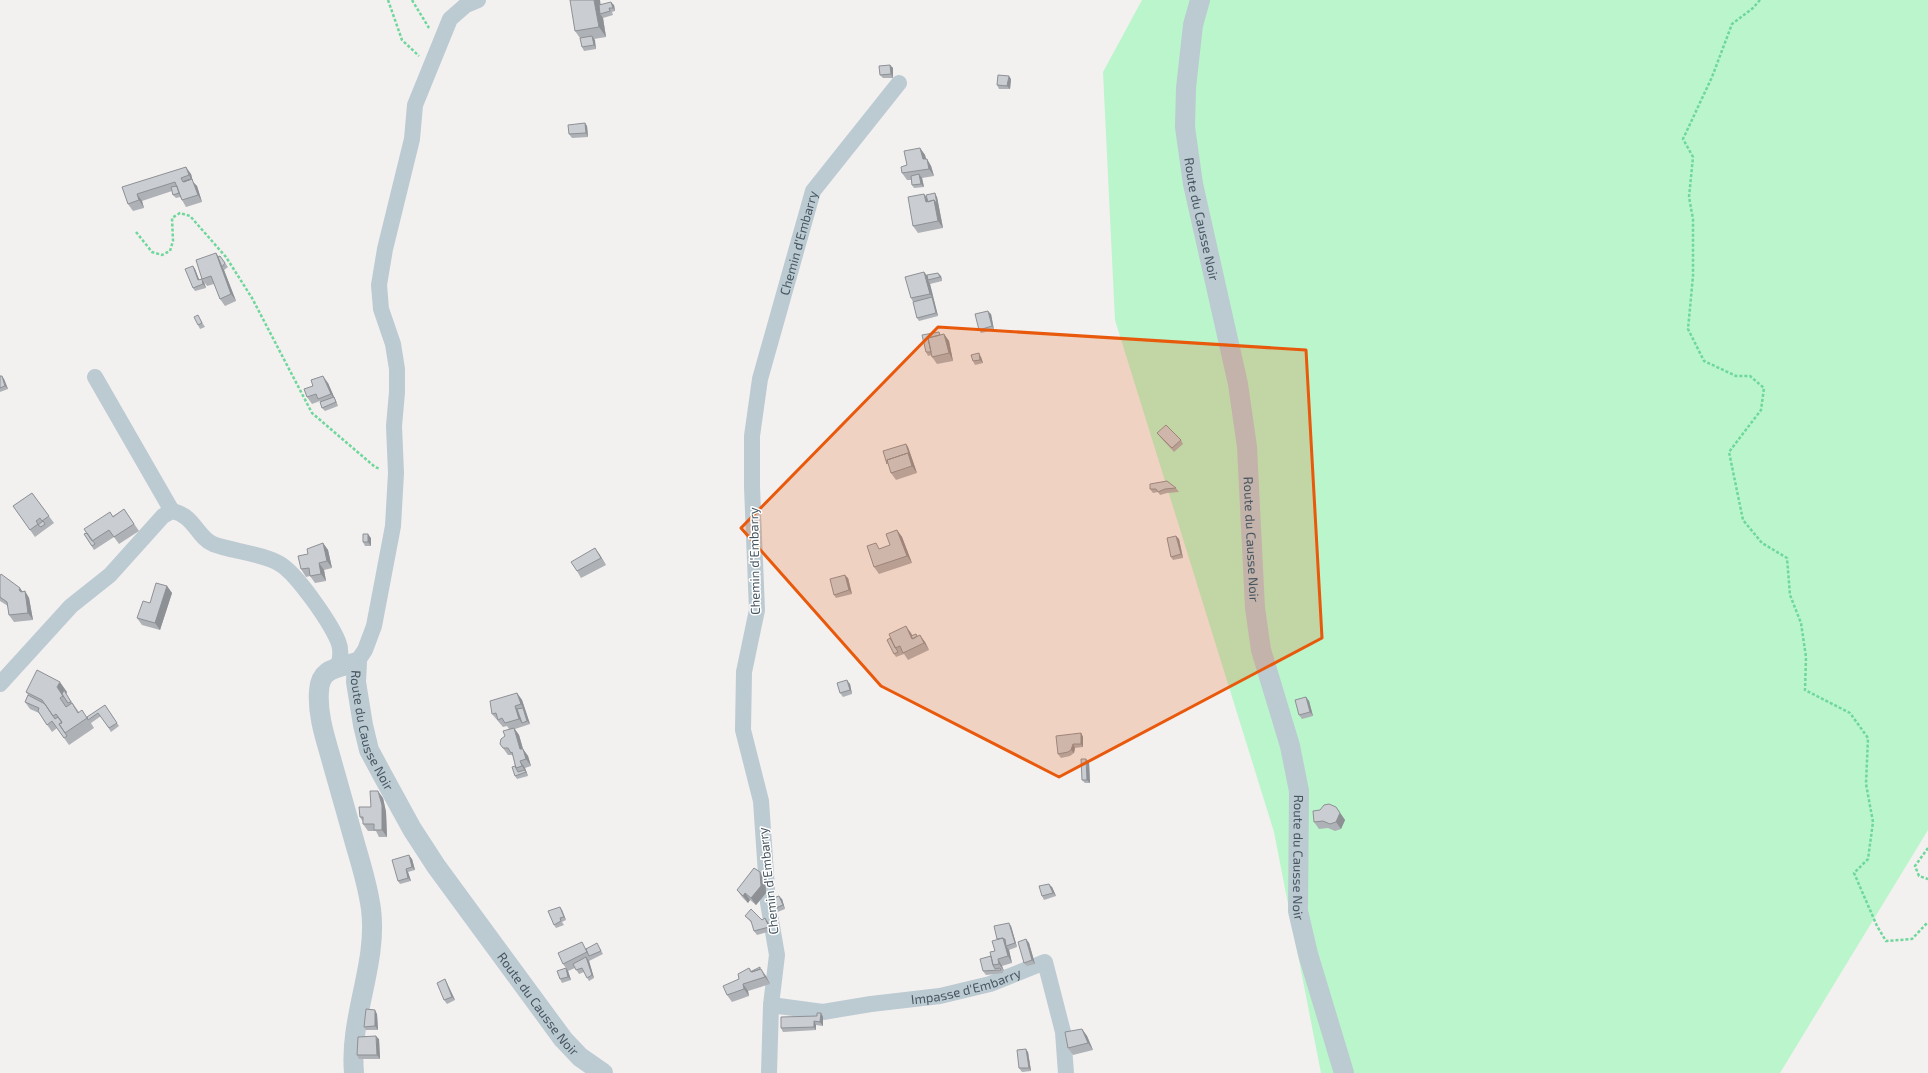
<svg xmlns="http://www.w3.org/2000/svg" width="1928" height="1073" viewBox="0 0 1928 1073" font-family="'Exo 2',sans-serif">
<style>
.green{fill:#baf5cc}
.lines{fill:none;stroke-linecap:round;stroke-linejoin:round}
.path{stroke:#6ed79a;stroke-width:2.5;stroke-dasharray:3 2;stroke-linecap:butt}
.minor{stroke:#bccad2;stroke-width:16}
.tertiary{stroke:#bccad2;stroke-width:20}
.wall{fill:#aeb1b5}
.shaded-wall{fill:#8d9094}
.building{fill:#caced3;stroke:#8d9094}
.marked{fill:#e8590c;fill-opacity:0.2;stroke:#e8590c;stroke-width:3;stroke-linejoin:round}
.labels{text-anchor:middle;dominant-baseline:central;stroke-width:3;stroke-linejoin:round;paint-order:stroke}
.street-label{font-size:13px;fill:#465661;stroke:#fff}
</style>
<rect width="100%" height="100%" fill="#f3f0f0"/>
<!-- green -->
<path class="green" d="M1142 0H1928V830L1780 1073H1321L1274 832 1115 320 1103 72Z"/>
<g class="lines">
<!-- path -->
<path class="path" d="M388 0 402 40 419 56
M412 0 429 28
M1760 0 1753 8 1732 24 1712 77 1683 139 1693 157 1689 197 1693 219V276L1688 329 1704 361 1736 376H1750L1764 388 1761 410 1729 452 1743 520 1762 543 1787 558 1790 595 1801 623 1806 657 1805 690 1850 713 1868 738 1866 784 1873 822 1868 859 1854 873 1877 926 1886 941 1912 939 1928 922
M136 232 152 252 162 255 170 251 173 241 172 218 180 213 190 216 226 257 252 298 312 413 375 467 380 469
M1928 848 1915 866 1919 876 1928 879"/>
<!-- minor -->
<g class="minor">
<path d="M95 377 172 511"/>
<path d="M357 662 365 650 374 626 393 526 396 473 394 426 397 392V369L393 344 381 309 379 285 385 249 412 139 415 105 450 19 466 5 478 0"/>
<path d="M0 684 71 606 110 575 163 516 172 511C194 515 197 537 213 544 231 551 265 554 280 564 297 574 330 622 338 641 342 650 340 659 338 668"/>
<path id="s1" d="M771 1005 823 1012 871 1004 940 996 990 984 1045 962 1063 1032 1066 1073"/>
<path id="s2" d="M769 1073 771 1005 777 955 768 903 761 801 743 730 744 672 757 610 752 487V436L760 379 813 191 899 83"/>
</g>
<!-- tertiary -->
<g class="tertiary">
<path id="s3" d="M1200 0 1193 25 1186 88 1185 127 1193 184 1238 384 1247 447 1255 608 1261 650 1290 746 1299 791 1298 911 1308 954 1344 1073"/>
<path id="s4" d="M354 1073C349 1017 378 964 371 909 368 887 362 867 356 847 348 819 340 791 332 762 326 740 317 715 319 691 320 667 339 668 357 662L356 682 363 725 369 750 383 776 412 829 436 866 563 1039 580 1057 603 1073"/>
</g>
</g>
<!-- wall -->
<path class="wall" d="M600 0V4L614 5 615 11 612 12 613 15 603 18 606 37 594 39 596 49 584 51 582 47 580 38 575 31Z
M890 65 893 68V78H883L880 75Z
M1011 79 1010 89H999L997 85Z
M585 123 587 126 588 137 572 138 569 134Z
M920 148 925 155 926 159H927L931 166 934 176 922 178 924 187 914 188 912 185 911 180H907L902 173 907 165Z
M191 174 193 182 197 186 202 202 186 207 182 200 180 197 176 198 173 195 172 191 142 201 144 208 133 211 128 204 122 187Z
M924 194 927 198 937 197 943 228 918 233 913 226Z
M216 253 218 257 220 256 228 267 224 270 236 301 225 306 220 299 214 284 207 286 202 279Z
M193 266 195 269 199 280 204 282 206 288 195 291 193 288Z
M924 272 927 275 941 276 942 281 930 284 938 316 919 321 917 318 913 302 911 298Z
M991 314 994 330 981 333 979 330Z
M200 319 205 327 200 329 198 325Z
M944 334 949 341 953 361 937 364 932 357V355L928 356 926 352 941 335Z
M981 357 983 363 975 365 973 361Z
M0 376 4 379 8 389 0 392Z
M328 383 338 406 325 411 322 408 320 401 312 404 307 397Z
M1157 433 1181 440 1183 444 1174 452 1160 437Z
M906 444 908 447 917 473 896 480 891 473Z
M1176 488 1179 492 1167 493 1160 495 1158 492 1153 493 1150 489Z
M32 493 54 523 43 531 42 530 43 531 35 537 13 506Z
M124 509 139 531 119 544 114 537 94 550 84 534Z
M897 530 902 537 912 563 879 574 874 567 881 549 890 545Z
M1176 536 1179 539 1183 558 1173 560 1171 557Z
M371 538V546H365L363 542Z
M323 543 328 550 332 568 324 570 326 581 315 583 310 576 306 577 301 569 308 554Z
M595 548 606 565 581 578 577 571Z
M0 576 23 592 25 591 29 598 33 620 14 622 9 615 8 606 0 601Z
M848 578 852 594 836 598 834 595Z
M167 586 172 593 160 630 142 625 137 618 150 603Z
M911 633 912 636H918L925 642 929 650 908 660 904 654 896 657 894 654 887 640Z
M850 684 852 694 843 697 840 693Z
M26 692H67L66 694 79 712 87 717 105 705 119 726 111 732 101 716 91 723 94 728 69 745 57 728 52 732 39 713 30 709 25 702 28 695Z
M517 693 522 700 530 724 515 729 519 735 523 749 528 756 531 766 525 768 528 776 517 779 515 776V766L513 756 512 755H508L500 744 509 729 507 726 503 727 492 714Z
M1306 697 1309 701 1313 716 1302 719 1299 715Z
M1081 733 1083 737V747L1075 748 1074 753 1070 756 1061 758 1058 754Z
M1089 762 1090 783H1085L1082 780Z
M383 798 386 812 387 837H379L376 831H368L363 824V822L360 817 371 807Z
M1341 814 1345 820 1341 829 1335 831 1328 828 1319 829 1314 822Z
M412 859 415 870 408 872 411 881 400 884 398 881Z
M765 879 766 893 756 905 750 900 748 903 742 897 737 890Z
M1052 887 1056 896 1044 900 1042 896Z
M782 899 785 909 775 913 773 909Z
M562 910 566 920 562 922 564 925 556 928 554 925Z
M745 916 762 920 768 922 771 931 757 935 754 931 752 923Z
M1011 926 1017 947 1009 950 1012 963 1002 966 1004 971H1003V973L986 975 983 971 995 951 997 939Z
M1026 939 1029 943 1035 964 1027 966 1024 963Z
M599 947 603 954 589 961 594 978 589 981 584 972 579 974 575 968 568 971 563 964 586 948Z
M566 968 568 971 571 980 562 983 560 979Z
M749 968 752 971 766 976 770 984 748 991 749 996 732 1002 727 995Z
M445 979 447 983 455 1000 447 1004 444 1000Z
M821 1013 823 1017V1026L816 1025V1030L783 1032 781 1028 817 1016Z
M377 1014 378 1030H366L364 1027Z
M1082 1029 1087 1036 1093 1050 1073 1055 1068 1048Z
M379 1039 380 1059H359L357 1055Z
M1028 1052 1031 1071 1022 1072 1019 1068Z"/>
<!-- shaded-wall -->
<path class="shaded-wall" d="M594 0H600L602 14H600L603 18 606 37 599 27Z
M611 2 614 5 615 11 613 8Z
M592 36 595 40 596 49 594 45Z
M890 65 893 68V78L891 74Z
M1009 76 1011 79 1010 89 1007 86Z
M585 123 587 126 588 137 586 133Z
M920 148 925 155 928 166 923 159Z
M927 159 931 166 934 176 929 169Z
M186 167 191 174 193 182 197 186 202 202 198 195 191 179 189 175Z
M919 174 922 178 924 187 921 184Z
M935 193 937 197 943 228 938 221 934 200Z
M137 194 142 201 144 208 139 200Z
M924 194 929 202H926Z
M216 253 221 260 222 267 224 270 236 301 231 294Z
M193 266 195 269 201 284 198 280Z
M924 272 929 279 928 280 930 284 938 316 936 313 932 297 930 294Z
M938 273 941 276 942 281Z
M202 279 204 282 206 288 203 284Z
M988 311 991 314 994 330 992 326Z
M944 334 949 341 953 361 949 353Z
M979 353 981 357 983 363 980 360Z
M2 376 4 379 8 389 5 386Z
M323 376 328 383 338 406 331 394Z
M906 444 908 447 917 473 912 466 908 453Z
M897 530 902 537 912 563 907 556Z
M368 534 371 538V546L368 542Z
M1176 536 1179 539 1183 558 1181 554Z
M323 543 328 550 332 568 327 561Z
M595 548 600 555 606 565 601 558Z
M319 563 324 570 326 581 321 574Z
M845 575 848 578 852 594 849 590Z
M167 586 172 593 160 630 155 623Z
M20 588 25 595 19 590Z
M25 591 29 598 33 620 28 613Z
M906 626 911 633 915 642 912 639Z
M920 635 925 642 929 650 924 643Z
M847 680 850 684 852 694 850 690Z
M60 682 67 692 66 694 73 705 66 694 64 698 57 687Z
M517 693 522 700 530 724 527 721 523 708 521 704Z
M1306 697 1309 701 1313 716 1310 712Z
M515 706 520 713 522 723 519 719Z
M514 728 519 735 525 756 520 749Z
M1081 733 1083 737V747L1081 744Z
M1073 744 1075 748 1074 753 1071 750Z
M523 749 528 756 531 766 526 759Z
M1086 759 1089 762 1090 783 1087 780Z
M520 761 525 768 528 776 522 766Z
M378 791 383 798 386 812 387 837 382 830Z
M1336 807 1345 820 1341 829 1336 822Z
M409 855 412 859 415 870 412 867Z
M406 869 408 872 411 881 408 878Z
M760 872 765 879 766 893 756 905 751 898Z
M1049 884 1052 887 1056 896 1053 893Z
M745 893 750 900 748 903 743 896Z
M779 896 782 899 785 909 783 905Z
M560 907 562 910 566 920 564 917Z
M765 918 768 922 771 931 769 927Z
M1009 923 1011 926 1017 947 1015 943Z
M1003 938 1008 945 1006 946 1009 950 1012 963 1008 956Z
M1026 939 1029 943 1035 964 1032 960Z
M586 957 589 961 594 978 592 975Z
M998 959 1002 966 1004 971 999 964Z
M566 968 568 971 571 980 568 977Z
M761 969 766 976 770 984 765 977Z
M445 979 447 983 455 1000 452 997Z
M743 984 748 991 749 996 744 989Z
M375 1010 377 1014 378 1030 375 1026Z
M821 1013 823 1017V1026L820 1022Z
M814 1021 816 1025V1030L814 1027Z
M1082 1029 1087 1036 1093 1050 1088 1043Z
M376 1036 379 1039 380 1059 377 1055Z
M1026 1049 1028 1052 1031 1071 1029 1068Z"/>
<!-- building -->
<path class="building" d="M570 0H594L599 27 575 31Z
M611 2 613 8H609L610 11 600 14 599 5Z
M592 36 594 45 582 47 580 38Z
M890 65 891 74 880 75 879 66Z
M998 75 1009 76 1007 86 997 85Z
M585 123 586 133 569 134 568 125Z
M920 148 923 159H927L929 169 902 173 901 167 907 165 904 151Z
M186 167 189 175 181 178 183 182 192 179 198 195 182 200 175 182 137 194 139 200 128 204 122 187Z
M919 174 921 184 912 185 911 176Z
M191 179 184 182V181Z
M177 186 179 193 173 195 171 187Z
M935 193 937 204 934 200 928 202 926 195Z
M924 194 926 202 934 200 938 221 913 226 908 197Z
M216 253 231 294 220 299 211 276 202 279 196 260Z
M220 256 225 263 222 267 218 257Z
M193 266 198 280 202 279 203 284 193 288 185 269Z
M924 272 930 294 911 298 905 277Z
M938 273 940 277 928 280 927 275Z
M932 297 936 313 917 318 913 302Z
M988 311 992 326 979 330 975 314Z
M198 315 202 323 198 325 194 317Z
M939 332 940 335 928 338 931 352H926L922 335Z
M944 334 949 353 932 357 928 338Z
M979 353 980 360 973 361 971 355Z
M0 376H2L5 386 0 388Z
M323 376 331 394 318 399 316 394 307 397 304 389 313 386 311 380Z
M334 397 336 402 322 408 320 402Z
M1166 425 1181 440 1172 448 1157 433Z
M906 444 910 457 908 453 887 460V464L883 451Z
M908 453 912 466 891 473 887 460Z
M1167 481 1176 488 1165 489 1158 492 1156 489H1150V484Z
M32 493 49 516 42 521 40 518 36 521 38 524 30 530 13 506Z
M124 509 134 524 114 537 109 530 92 541 84 529 110 512 113 517Z
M43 521 45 524 41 527 38 525Z
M897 530 907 556 874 567 867 546 876 543 879 549 890 545 886 534Z
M87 533 95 544 92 546 84 534Z
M363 534H368V542H363Z
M1176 536 1181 554 1171 557 1167 538Z
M323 543 327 561 319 563 321 574 310 576 309 568 301 569 298 556 308 554 307 549Z
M595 548 601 558 577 571 571 562Z
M1 574 20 588 19 590 21 592 25 591 28 613 9 615 7 602 0 597V576Z
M845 575 849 590 834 595 830 579Z
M156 583 167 586 155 623 137 618 143 601 150 603Z
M906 626 912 639 920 635 924 643 903 653 900 646 895 648 889 634Z
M916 634 917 636 913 639 911 636Z
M890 638 898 652 894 654 887 640Z
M37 670 60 682 57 687 63 696 60 698 66 707 72 703 78 713 82 710 87 718 65 733 59 724 62 722 56 714 53 716 42 700 26 692Z
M847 680 850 690 840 693 837 683Z
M64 690 71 702 68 703 62 694Z
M517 693 521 704 515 706 519 719 505 723 502 718 498 720 496 713 492 714 490 701Z
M28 695 45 704 55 719 58 717 62 723 59 724 67 736 64 738 52 721 47 725 38 711 39 708 25 702Z
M1306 697 1310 712 1299 715 1295 700Z
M105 705 117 723 109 728 98 713 88 720 87 717Z
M523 708 527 721 522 723 517 709Z
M514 728 520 749H523L526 759 520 761 522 766 516 768 512 752 511 753 508 748H503L500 744 501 739 505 736 503 731Z
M1081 733V744H1073L1071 750 1068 752 1058 754 1056 736Z
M1081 759H1086L1087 780H1082Z
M515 766 518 772 525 770 526 772 515 776 512 767Z
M370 791H378L382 805V830H374V824H363V817H360L359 807H371Z
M1329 804 1336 807 1340 813 1336 822 1330 824 1323 821 1314 822 1313 811 1320 810 1324 805Z
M409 855 412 867 406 869 408 878 398 881 392 860Z
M754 868 760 872 761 886 751 898 745 893 743 896 737 890Z
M1049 884 1053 893 1042 896 1039 886Z
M779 896 783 905 773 909 770 899Z
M560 907 564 917 560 918 561 921 554 925 548 911Z
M751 909 762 920 765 918 769 927 754 931 751 921 745 916Z
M1009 923 1015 943 1006 946 1005 939H1004L1003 938 997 939 994 926Z
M1003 938 1008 956 998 959 999 964 993 965 990 952 995 951 992 941Z
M1026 939 1032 960 1024 963 1018 942Z
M582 942 587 952 563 964 558 953Z
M597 943 601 951 589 956 586 949Z
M991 956 993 965 995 969 1000 968 1001 970 983 971 980 959Z
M586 957 592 975 587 978 582 968 576 970 573 964Z
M760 967V969L752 972V971Z
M566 968 568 977 560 979 557 971Z
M749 968 751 972 761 969 765 977 743 984 744 989 727 995 723 986 739 979 738 974Z
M445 979 452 997 444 1000 437 983Z
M366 1009 375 1010V1026L364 1027Z
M817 1013H821L820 1022 814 1021V1027L781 1028V1017L817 1016Z
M1082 1029 1088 1043 1068 1048 1065 1032Z
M376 1036 377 1055H357L358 1037Z
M1026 1049 1029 1068H1019L1017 1050Z"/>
<!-- marked area -->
<path class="marked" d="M938 327 1306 350 1322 638 1059 777 881 686 741 528Z"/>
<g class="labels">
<!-- street labels -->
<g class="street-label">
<text stroke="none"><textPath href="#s3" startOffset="222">Route du Causse Noir</textPath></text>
<text stroke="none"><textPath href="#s2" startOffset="841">Chemin d'Embarry</textPath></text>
<text stroke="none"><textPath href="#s3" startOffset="547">Route du Causse Noir</textPath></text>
<text transform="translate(754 561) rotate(-91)">Chemin d'Embarry</text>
<text stroke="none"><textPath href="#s4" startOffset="514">Route du Causse Noir</textPath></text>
<text stroke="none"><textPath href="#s3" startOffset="871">Route du Causse Noir</textPath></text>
<text transform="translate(768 881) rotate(-96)">Chemin d'Embarry</text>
<text stroke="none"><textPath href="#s1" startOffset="198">Impasse d'Embarry</textPath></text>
<text stroke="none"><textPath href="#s4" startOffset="838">Route du Causse Noir</textPath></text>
</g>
</g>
</svg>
